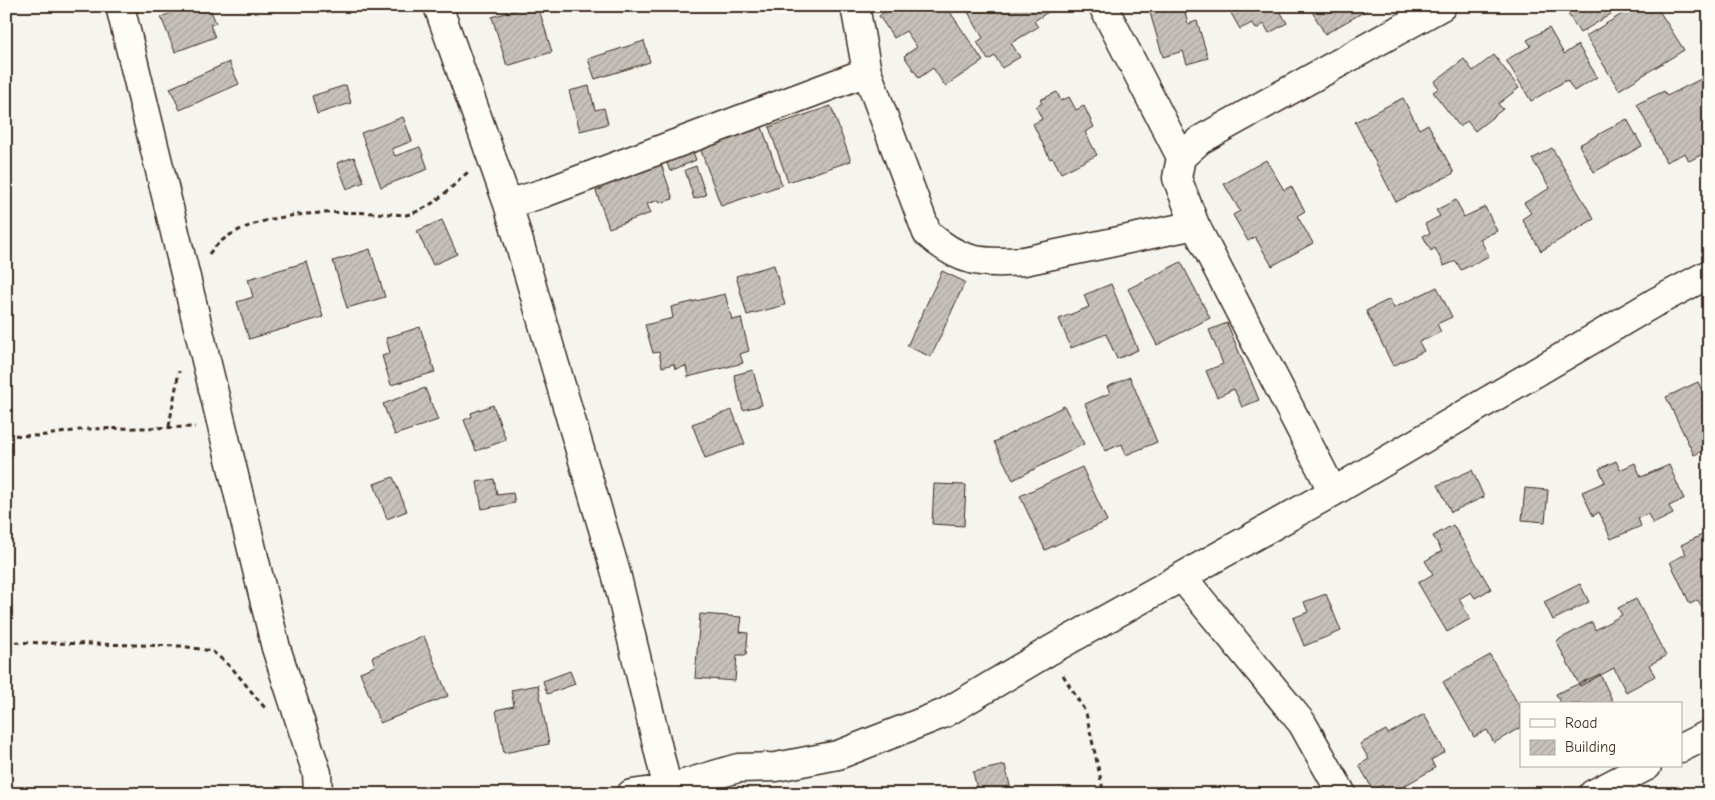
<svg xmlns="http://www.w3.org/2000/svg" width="1715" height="800" viewBox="0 0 1715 800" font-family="'Comic Neue',sans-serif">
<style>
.building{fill:url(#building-hatch);stroke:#3b2a1e}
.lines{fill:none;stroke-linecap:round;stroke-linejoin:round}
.minor-casing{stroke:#3b2a1e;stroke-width:31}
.path{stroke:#3b2a1e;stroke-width:3;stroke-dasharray:5 4;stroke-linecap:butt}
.minor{stroke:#fdfcf7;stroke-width:28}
</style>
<defs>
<pattern id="building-hatch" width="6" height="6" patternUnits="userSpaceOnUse" patternTransform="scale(1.25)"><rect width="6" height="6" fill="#c7c1bb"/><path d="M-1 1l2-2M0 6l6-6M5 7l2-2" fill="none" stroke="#aca6a0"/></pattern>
</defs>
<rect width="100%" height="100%" fill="#f5f4ee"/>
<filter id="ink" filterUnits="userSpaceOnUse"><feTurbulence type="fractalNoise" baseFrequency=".02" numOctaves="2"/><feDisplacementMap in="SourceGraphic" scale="10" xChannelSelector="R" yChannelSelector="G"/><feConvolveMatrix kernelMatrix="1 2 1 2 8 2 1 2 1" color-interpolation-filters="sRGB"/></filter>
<g filter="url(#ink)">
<!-- building -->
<path class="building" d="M188 6H209L216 23 210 25 215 37 175 52 161 17Z
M528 6H538L552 52 507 66 492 17Z
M580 6H598L582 12Z
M893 6H946L983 61 945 86 933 68 919 78 904 56 917 47 906 31 894 38 879 16Z
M978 6H1049L1051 10 1034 21 1038 27 1011 43 1020 57 1002 68 995 56 988 60 977 42 983 38 968 12Z
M1148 6H1190L1191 10 1185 12 1188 24 1197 21 1208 58 1187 64 1183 51 1163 57Z
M1227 6H1289L1280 11 1287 23 1269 33 1264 24 1256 29 1252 23 1240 29Z
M1312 6H1374L1325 34 1310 8Z
M1563 6H1624L1580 33Z
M1635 6H1656L1684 50 1619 90 1586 36Z
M1549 28 1564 54 1578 45 1597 77 1574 91 1567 80 1531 101 1506 60 1531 46 1527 40Z
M644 41 650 62 595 79 588 59Z
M1494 55 1519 88 1498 104 1503 109 1475 131 1467 121 1460 127 1433 92 1439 88 1434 82 1464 59 1473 71Z
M229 62 239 84 180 110 170 88Z
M1705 77 1709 85V151L1689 161 1685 153 1666 162 1637 104 1664 91 1667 96Z
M346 85 351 103 317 114 312 96Z
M589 86 595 110 604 108 608 124 580 131 569 91Z
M1057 92 1061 101 1069 97 1076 110 1084 106 1094 127 1085 132 1097 155 1061 173 1053 158 1050 159 1033 124 1042 119 1036 107 1042 103 1040 100Z
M1403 98 1419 129 1428 124 1454 173 1396 202 1355 122Z
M831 106 851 161 788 182 769 127Z
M403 117 412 141 392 149 395 156 420 147 428 169 381 187 361 133Z
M1627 119 1642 146 1594 172 1579 145Z
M762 127 782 185 721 206 700 148Z
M691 147 696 160 670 171 665 158Z
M1552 148 1594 219 1541 251 1522 219 1531 213 1524 203 1550 188 1532 159Z
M354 157 364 182 347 189 337 163Z
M1266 160 1284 190 1291 186 1305 211 1297 216 1313 243 1272 266 1255 237 1248 241 1233 215 1240 211 1224 184Z
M661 164 673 199 660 203 659 200 647 204 651 213 609 228 596 191 602 189 600 185Z
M696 166 706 195 694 199 685 170Z
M1456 200 1464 217 1485 207 1497 231 1480 239 1489 256 1461 270 1456 261 1444 266 1435 248 1431 251 1423 236 1430 233 1425 224 1440 216 1436 210Z
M442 220 457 254 433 265 417 231Z
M370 249 385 297 347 308 333 261Z
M307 262 323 317 249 339 237 302 253 297 248 279Z
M1181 262 1210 318 1157 345 1128 289Z
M774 265 785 305 747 315 736 276Z
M942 271 965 282 931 357 907 346Z
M1111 284 1138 350 1117 359 1106 334 1071 348 1059 319 1089 307 1084 295Z
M1437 287 1452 317 1437 324 1441 332 1419 342 1424 351 1393 366 1366 311 1390 299 1394 308Z
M725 294 732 320 741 318 749 351 740 354 743 363 688 377 686 366 675 369 674 364 662 367 659 352 653 353 645 325 673 318 671 307Z
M1227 323 1259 400 1242 407 1234 389 1217 397 1206 371 1223 364 1209 330Z
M420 327 435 372 391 385 382 356 390 353 386 338Z
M753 370 762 405 743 410 734 375Z
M1130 377 1157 442 1126 455 1122 444 1105 451 1085 404 1110 393 1107 387Z
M1698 382 1709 404V448L1694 455 1666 397Z
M425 388 438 420 395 435 383 404Z
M493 405 506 440 476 451 464 420 472 417 471 413Z
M1064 406 1084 444 1013 480 994 442Z
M732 410 745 444 705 458 692 424Z
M1616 461 1620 470 1635 463 1641 477 1669 465 1684 499 1669 506 1673 514 1653 524 1648 514 1638 518 1641 526 1611 539 1599 512 1593 516 1582 492 1605 482 1599 469Z
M1082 467 1107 521 1045 550 1020 496Z
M1472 470 1484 497 1451 512 1438 485Z
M393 477 407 511 387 519 374 484Z
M494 479 497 495 513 493 515 503 482 509 477 482Z
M934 484 966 485 964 526 932 524Z
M1525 488 1548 490 1545 522 1522 520Z
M1453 525 1491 589 1475 598 1471 592 1459 599 1470 619 1447 632 1418 583 1433 574 1425 561 1442 551 1433 536Z
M1704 534 1709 541 1708 621 1698 600 1690 604 1670 562 1686 554 1681 545Z
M1580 584 1589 602 1553 620 1544 602Z
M1326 594 1341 631 1304 646 1293 618 1308 612 1304 602Z
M1636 599 1666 656 1649 665 1655 676 1626 692 1614 668 1580 686 1556 641 1592 622 1595 630 1622 615 1618 608Z
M700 614 742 617 740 632 748 633 746 655H737L735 681 695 678Z
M424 636 448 696 380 723 360 672 375 666 372 657Z
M1490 655 1521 709V727L1494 743 1487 730 1474 737 1443 682Z
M570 671 575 684 547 694 543 681Z
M1600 674 1614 704H1561L1556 694Z
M538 685 549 744 504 753 496 710 514 706 511 690Z
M1424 714 1445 752 1431 760 1435 768 1404 786 1407 792 1403 794H1387L1382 785 1373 790 1359 765 1369 759 1360 744 1386 730 1388 734Z
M1005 765 1012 794H978L973 772Z"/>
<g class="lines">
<!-- minor casing -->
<g class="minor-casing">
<path id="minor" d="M120 6 276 648 317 773 318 794
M438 6 508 204 545 331 616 573 669 794
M855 6 867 72 927 233C960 263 982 264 1024 261L1195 225
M1103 6 1181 157
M508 204 544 193 867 72
M1333 492 1195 225 1177 178 1181 157 1200 140 1442 6
M1182 577 1302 723 1342 794
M1681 748 1709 734
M631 794 667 789 738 768 776 767 838 755 945 713 1049 651 1333 492 1654 303 1709 274
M1593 794 1647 766"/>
</g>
<!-- path -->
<path class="path" d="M209 254C244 205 353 211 406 215 432 209 449 189 468 172
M169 426 179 371
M6 435 38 436 87 429 195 427
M6 642 181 646 212 651 232 668 265 708
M1063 675 1086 713 1104 794"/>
<!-- minor -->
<use href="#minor" class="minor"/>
</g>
</g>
<!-- margin -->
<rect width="1715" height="800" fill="none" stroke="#fdfcf7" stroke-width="25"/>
<rect x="12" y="12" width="1690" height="775" fill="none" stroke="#3b2a1e" stroke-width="2" filter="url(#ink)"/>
<!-- legend -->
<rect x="1520" y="702" width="162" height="65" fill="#fdfcf7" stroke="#afa8a0"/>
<rect x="1530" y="719" width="25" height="8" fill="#fdfcf7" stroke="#afa8a0"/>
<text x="1565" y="728" font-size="15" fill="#3b2a1e">Road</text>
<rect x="1530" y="740" width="25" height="15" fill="url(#building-hatch)" stroke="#afa8a0"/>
<text x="1565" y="752" font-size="15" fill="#3b2a1e">Building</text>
</svg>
